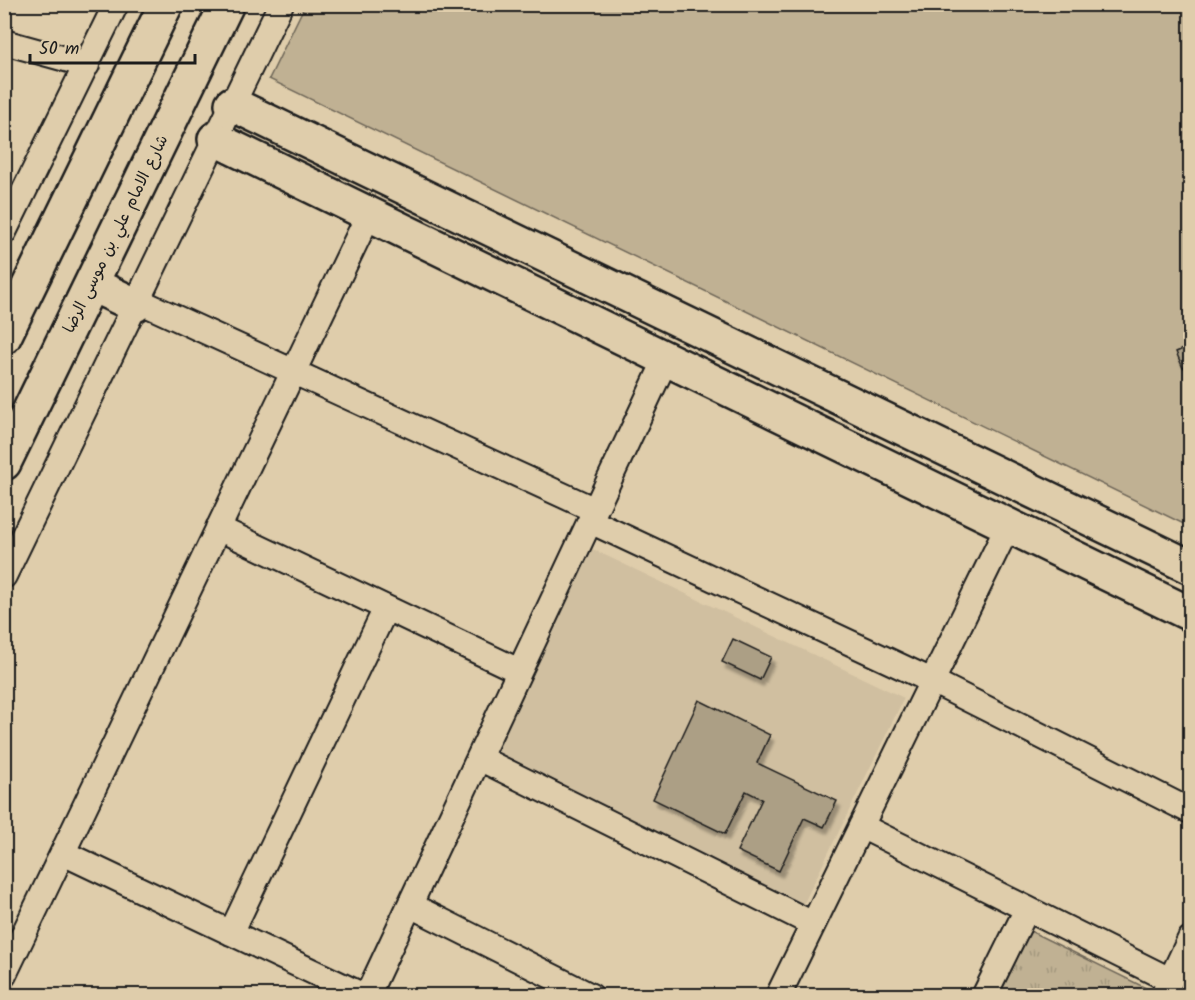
<svg xmlns="http://www.w3.org/2000/svg" width="1195" height="1000" viewBox="0 0 1195 1000" font-family="Kalam,'Playpen Sans Arabic',sans-serif">
<style>
.built{fill:#d0bfa0}
.grass{fill:url(#grass-tufts);stroke:#6e6658;stroke-width:1.5}
.green{fill:#c0b193;stroke:#6e6658;stroke-width:1.5}
.building{fill:#ac9f85;stroke:#1c1c1c;stroke-width:1.5;filter:url(#shadow)}
.lines{fill:none;stroke-linecap:round;stroke-linejoin:round}
.street-casing{stroke:#1c1c1c;stroke-width:28}
.secondary-casing{stroke:#1c1c1c;stroke-width:38}
.street{stroke:#dfcdab;stroke-width:24}
.secondary{stroke:#dfcdab;stroke-width:33}
.labels{text-anchor:middle;dominant-baseline:central;stroke-width:6;stroke-linejoin:round;paint-order:stroke}
.street-label{font-size:16px;fill:#1c1c1c;stroke:#dfcdab}
</style>
<defs>
<pattern id="grass-tufts" width="24" height="20" patternUnits="userSpaceOnUse" patternTransform="scale(1.5)"><rect width="24" height="20" fill="#c0b193"/><path d="M3 7l-1-3M5 7V3M7 7l1-3M15 17l-1-3M17 17v-4M19 17l1-3" fill="none" stroke="#a4987e"/></pattern>
<filter id="shadow"><feDropShadow dx="3.5" dy="6" stdDeviation="1.5" flood-color="#0004"/></filter>
</defs>
<rect width="100%" height="100%" fill="#dfcdab"/>
<filter id="ink" filterUnits="userSpaceOnUse"><feTurbulence type="fractalNoise" baseFrequency=".0167" numOctaves="2"/><feDisplacementMap in="SourceGraphic" scale="12" xChannelSelector="R" yChannelSelector="G"/><feConvolveMatrix kernelMatrix="1 2 1 2 8 2 1 2 1" color-interpolation-filters="sRGB"/></filter>
<g filter="url(#ink)">
<!-- built -->
<path class="built" d="M588 547 904 698 801 909 487 754Z"/>
<!-- grass -->
<path class="grass" d="M1030 931 1148 989 1145 995H999Z"/>
<!-- green -->
<path class="green" d="M305 5H1190V527L269 79Z"/>
<!-- building -->
<path class="building" d="M1190 346V364L1183 368 1176 352Z
M733 639 771 657 760 680 722 662Z
M699 700 770 735 757 763 837 801 824 827 804 818 779 871 737 851 762 799 746 791 725 834 653 799Z"/>
<g class="lines">
<!-- street casing -->
<g class="street-casing">
<path id="street" d="M4 42 87 65
M4 232 116 4
M137 300 595 510
M590 521 932 681 1190 811
M218 528 519 671
M4 576 281 4
M479 758 813 924
M861 826 1170 980
M63 853 364 996
M410 905 591 996
M231 933 386 608
M4 975 369 214
M367 996 666 359
M778 996 1008 526
M984 996 1027 909
M1163 996 1190 939"/>
</g>
<!-- secondary casing -->
<g class="secondary-casing">
<path id="secondary" d="M232 104 1190 567
M215 139 1190 614
M91 284 135 305
M4 337 166 4
M4 463 227 4"/>
</g>
<!-- street -->
<use href="#street" class="street"/>
<!-- secondary -->
<use href="#secondary" class="secondary"/>
</g>
</g>
<g class="labels">
<!-- street labels -->
<g class="street-label">
<text transform="translate(116 234) rotate(-64)">شارع الامام علي بن موسى الرضا</text>
</g>
</g>
<!-- margin -->
<rect width="1195" height="1000" fill="none" stroke="#dfcdab" stroke-width="24"/>
<rect x="12" y="12" width="1171" height="976" fill="none" stroke="#1c1c1c" stroke-width="2" filter="url(#ink)"/>
<!-- scale -->
<path d="M30 54v9h165v-9" fill="none" stroke="#1c1c1c" stroke-width="3"/>
<text x="39" y="54" font-size="18" fill="#1c1c1c" stroke="#dfcdab" stroke-width="4.5" paint-order="stroke">50 m</text>
</svg>
